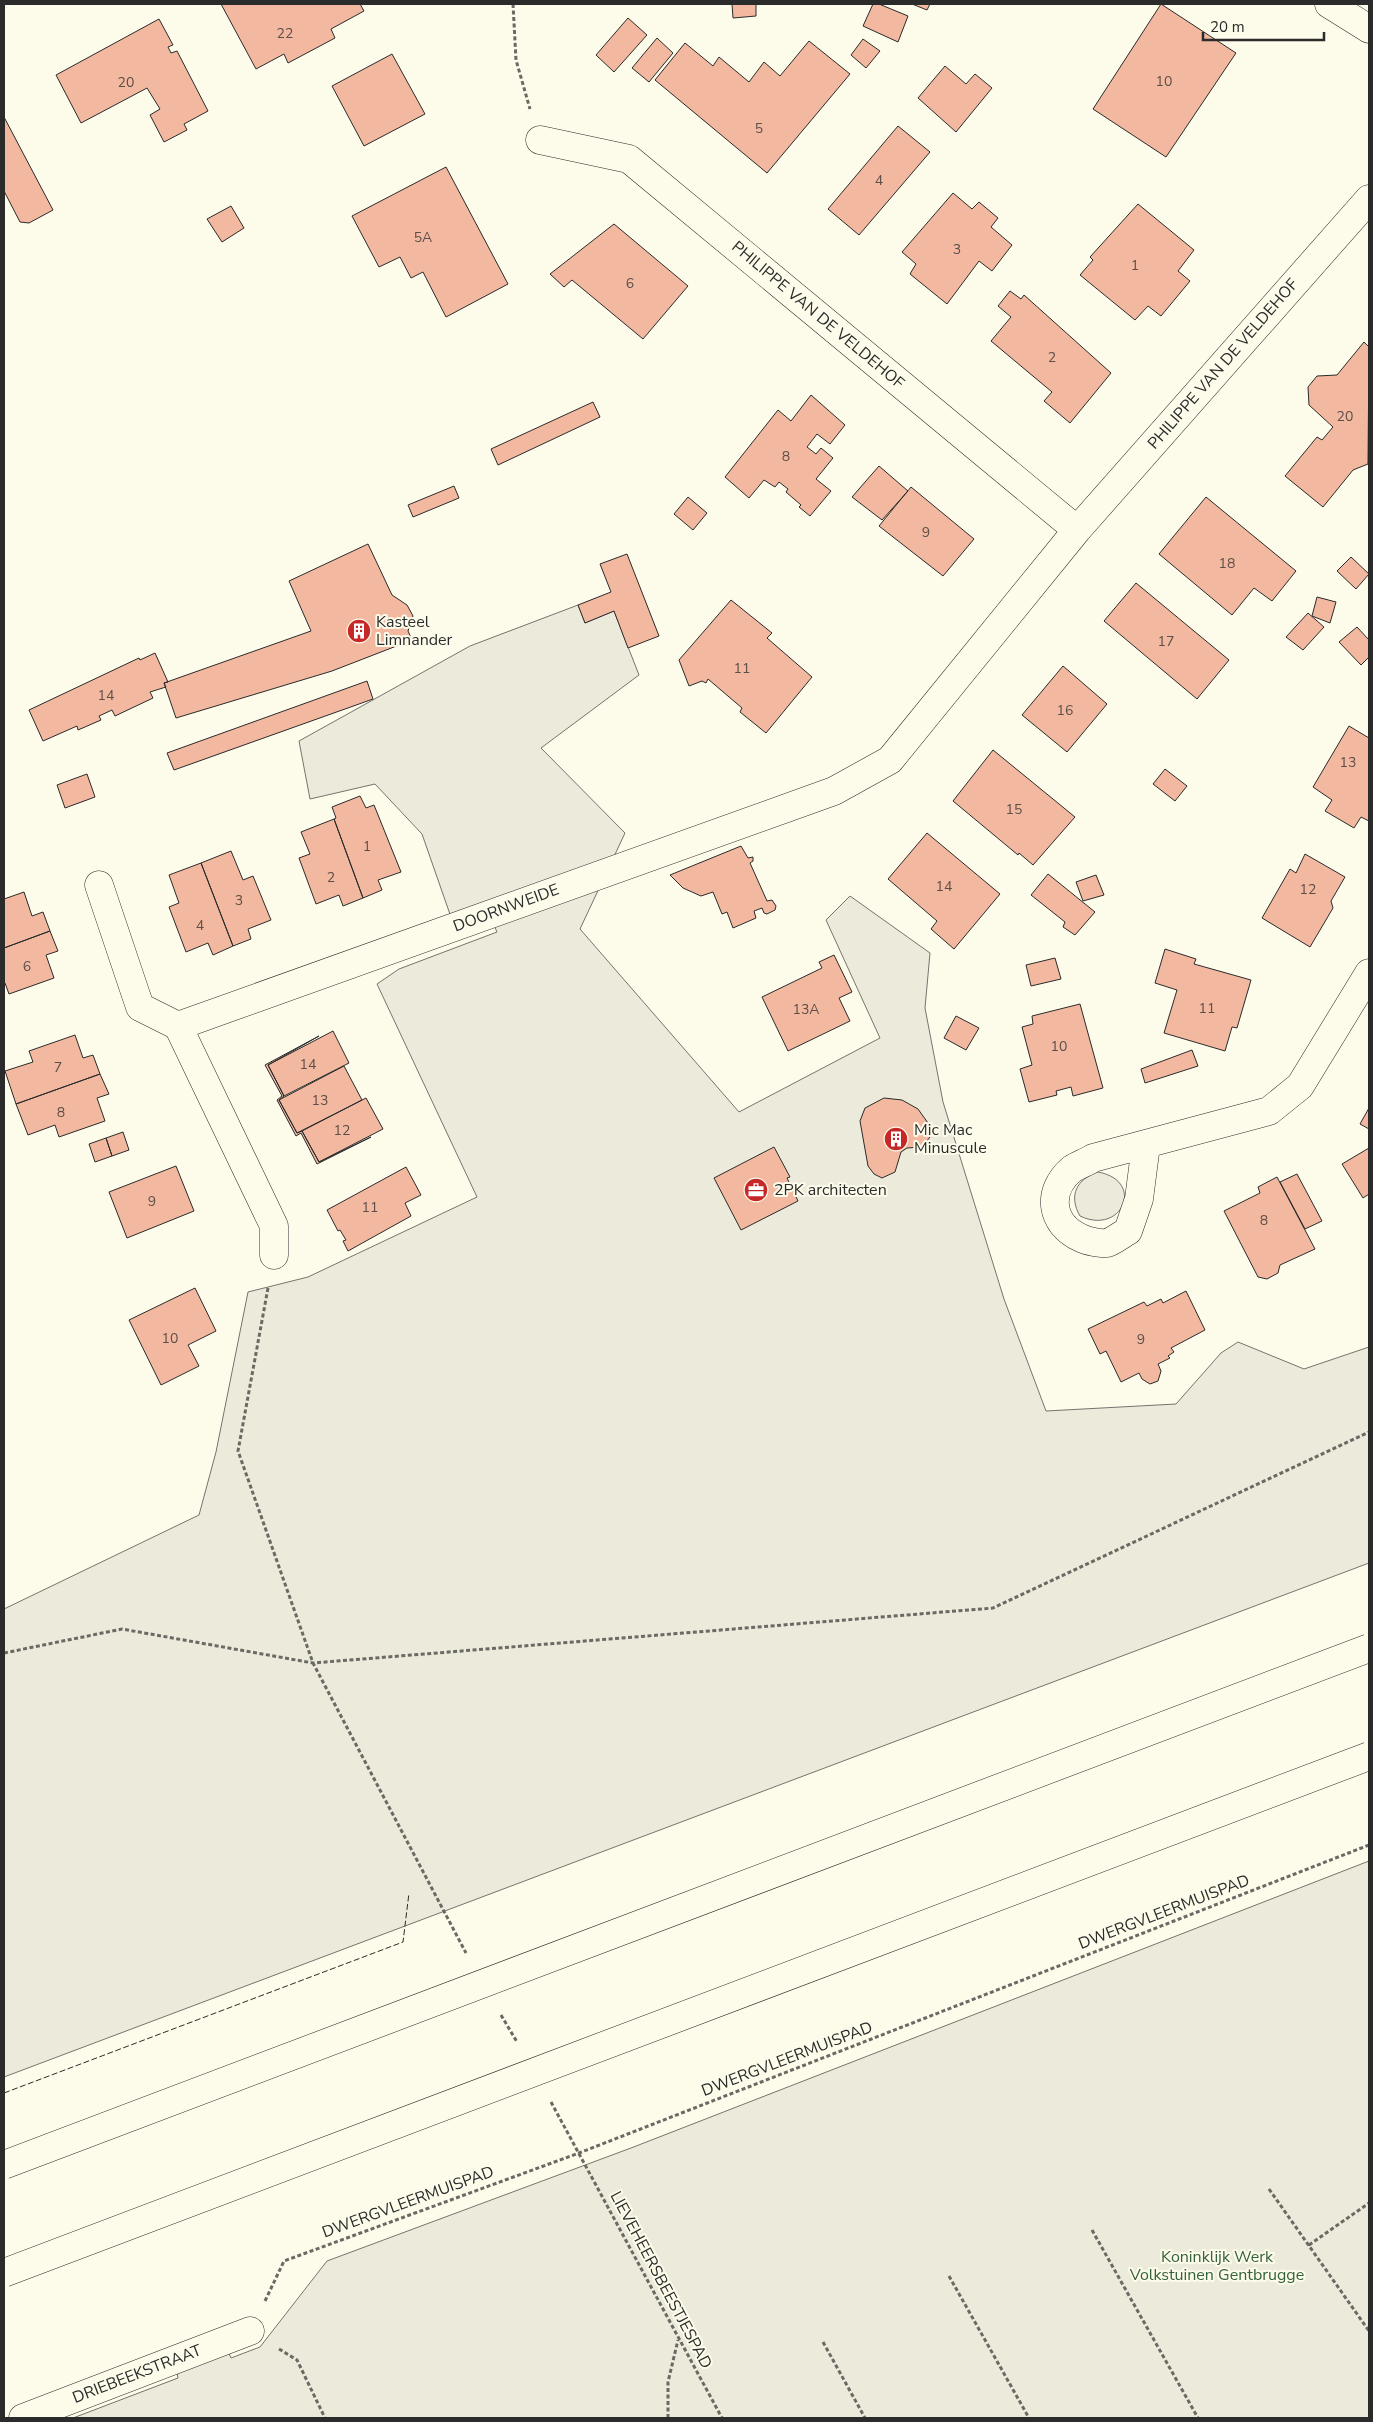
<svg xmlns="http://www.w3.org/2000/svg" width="1373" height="2422" viewBox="0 0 1373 2422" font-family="'Nunito Sans',sans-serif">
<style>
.green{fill:#ecebdb;stroke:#74746e}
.building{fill:#f2b8a0;stroke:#2b2b2b}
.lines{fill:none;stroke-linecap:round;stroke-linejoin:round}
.minor-casing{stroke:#2b2b2b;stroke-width:29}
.path{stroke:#6a6964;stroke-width:3;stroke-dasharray:4 2.5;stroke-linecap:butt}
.minor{stroke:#fdfbea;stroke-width:28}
.highway-bridge-casing{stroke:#2b2b2b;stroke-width:29;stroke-linecap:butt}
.highway-bridge{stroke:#fdfbea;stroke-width:28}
.fence{stroke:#2b2b2b;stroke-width:1;stroke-dasharray:6 2.5;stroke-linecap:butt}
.labels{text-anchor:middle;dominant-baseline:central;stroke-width:4;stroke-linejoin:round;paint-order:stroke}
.number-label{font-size:14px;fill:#5d4e48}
.street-label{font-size:16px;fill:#2b2b2b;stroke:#fdfbea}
.poi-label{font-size:16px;fill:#2b2b2b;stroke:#fdfbea;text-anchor:start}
.park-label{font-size:16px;fill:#34623c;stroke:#fdfbea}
</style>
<rect width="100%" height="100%" fill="#fdfbea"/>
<!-- green -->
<path class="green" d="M578 605 585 623 614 611 639 675 541 748 625 833 580 929 739 1112 880 1038 826 920 850 896 930 953 925 1008 943 1102 1004 1299 1046 1411 1176 1404 1221 1353 1238 1342 1304 1369 1369 1347V1563L4 2077V1609L199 1515 216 1452 248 1292 308 1277 477 1197 377 984 399 969 497 932 486 907 452 920 422 834 375 784 310 799 299 741 470 646Z
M1098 1172C1146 1181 1122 1236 1080 1216 1068 1195 1077 1179 1098 1172Z
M1369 1861V2418H73L178 2378 177 2373 229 2353 231 2358 260 2347 327 2261 631 2148Z"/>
<!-- building -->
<path class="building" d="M221 4H360L364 11 331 29 335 38 288 63 284 54 256 69Z
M732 4H756V16L733 18Z
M873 4H879L908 16 898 42 863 26Z
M912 4H930L927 10Z
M1161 4 1236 53 1166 157 1093 109Z
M628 18 647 35 614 72 596 55Z
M159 19 173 45 168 47 171 53 177 51 208 111 184 124 187 130 164 142 150 115 160 109 147 88 81 123 56 75Z
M657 38 673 53 649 82 632 68Z
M863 39 880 51 866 68 851 55Z
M809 41 850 74 767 173 655 80 685 43 713 66 719 57 749 82 764 62 780 76Z
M392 54 425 114 364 146 332 86Z
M945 66 966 84 975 74 992 88 956 132 918 98Z
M4 117 53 210 29 223 20 222 4 191Z
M898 126 930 152 859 235 828 209Z
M446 167 508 284 446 317 423 272 411 278 400 257 379 267 352 216Z
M953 193 972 209 979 202 998 218 991 227 1012 245 992 271 979 261 947 304 910 274 916 264 902 252Z
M1138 204 1194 250 1178 271 1190 281 1161 316 1148 306 1135 320 1080 275 1093 260 1090 257Z
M231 206 244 228 222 242 207 219Z
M614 224 688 286 643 339 572 280 564 287 550 274Z
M1010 291 1021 299 1024 295 1111 373 1070 423 1044 401 1052 392 991 341 1011 317 998 306Z
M1364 342 1369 347 1368 464 1353 470 1323 507 1285 476 1317 437 1322 440 1333 427 1309 405 1308 387 1317 376 1337 375Z
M811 395 845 425 830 444 817 434 807 447 816 454 821 448 833 458 816 479 831 491 810 516 799 507 801 505 786 492 788 489 779 482 775 487 764 480 749 498 725 477 778 410 791 421Z
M593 402 600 417 498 465 491 449Z
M879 466 908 491 882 520 852 497Z
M454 486 459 498 413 517 408 505Z
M911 487 974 539 943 576 879 526Z
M688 497 707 513 693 530 674 514Z
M1206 497 1296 571 1272 601 1254 588 1232 615 1159 554Z
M368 544 392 595 407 605 413 616 408 631 412 640 332 671 176 718 164 683 311 631 289 581Z
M627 554 659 636 628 648 614 611 585 623 578 605 611 592 600 564Z
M1351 557 1369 574 1356 589 1337 571Z
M1136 583 1229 660 1197 699 1104 621Z
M1317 597 1336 602 1330 623 1312 616Z
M731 600 772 633 767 638 812 677 766 733 740 712 742 708 708 679 706 683 702 681 689 686 679 660Z
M1308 613 1324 627 1303 650 1286 637Z
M1357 627 1369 640V657L1361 665 1339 642Z
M155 653 168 682 164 683 166 687 150 692 153 698 115 716 112 710 99 716 101 720 78 730 77 726 43 741 29 710 139 658 140 660Z
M1063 666 1107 704 1067 752 1022 715Z
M367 681 373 699 174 770 167 753Z
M1349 726 1369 738V821L1361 817 1354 828 1325 811 1332 800 1313 787Z
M993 750 1075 817 1033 865 1019 853 1018 855 953 801Z
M1165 769 1187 786 1175 801 1153 784Z
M87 774 95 797 65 808 57 785Z
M360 796 366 808 374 805 401 872 378 880 382 890 363 898 334 819 336 818 332 807Z
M334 819 363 898 343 906 339 895 316 904 299 858 310 854 301 832Z
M927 833 1000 894 954 949 931 929 937 921 888 879Z
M741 846 748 858 753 857V861L750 863 767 901 772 900 776 906 775 910 767 914 764 913 762 908 754 911 756 918 733 928 727 912 722 914 713 892 701 896 683 888 670 875Z
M231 851 243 880 253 876 271 920 248 929 251 939 233 946 201 863Z
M1305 854 1345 877 1331 901 1333 908 1310 947 1262 918 1290 869 1296 873Z
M201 863 233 946 213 955 208 943 186 952 169 907 179 903 169 875Z
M1048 874 1095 912 1075 935 1063 927 1065 922 1031 895Z
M1096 875 1104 895 1083 901 1076 882Z
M24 892 32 916 43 912 50 931 4 948V899Z
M50 931 58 951 46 955 54 978 9 994 5 983 4 984V948Z
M1165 949 1196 959 1194 964 1251 980 1237 1028 1232 1027 1225 1051 1164 1033 1177 990 1155 983Z
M834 955 852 992 839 998 850 1021 788 1051 762 997 822 968 819 962Z
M1055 958 1061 979 1031 986 1026 965Z
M1080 1004 1103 1088 1073 1096 1071 1087 1056 1091 1057 1095 1029 1102 1020 1069 1032 1065 1022 1027 1033 1024 1032 1016Z
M956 1016 979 1028 966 1050 944 1038Z
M333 1031 349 1063 284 1096 268 1065Z
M75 1035 83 1058 93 1055 100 1074 16 1104 5 1071 33 1062 29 1051Z
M319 1036 268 1065 284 1096 279 1100 297 1133 302 1131 319 1162 371 1137 317 1164 301 1133 296 1136 277 1100 282 1096 265 1065Z
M1192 1050 1198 1066 1145 1083 1141 1069Z
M344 1066 362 1100 297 1133 279 1100Z
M100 1074 109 1094 97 1098 105 1121 59 1137 55 1125 28 1135 16 1104Z
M366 1098 383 1129 319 1162 302 1131Z
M884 1098 902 1100 918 1109 928 1123 930 1137 922 1147 907 1148 901 1152 895 1172 882 1178 874 1174 868 1166 860 1121 865 1108Z
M1369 1108V1129L1360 1124Z
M123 1132 129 1150 112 1156 106 1138Z
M106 1138 112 1156 95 1162 89 1144Z
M774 1147 790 1177 787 1178 798 1201 741 1230 714 1178Z
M1369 1148V1194L1363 1198 1342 1164Z
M176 1166 194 1211 127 1238 109 1192Z
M406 1167 421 1195 405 1203 411 1216 348 1251 343 1241 346 1240 340 1230 338 1231 327 1210Z
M1297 1174 1322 1221 1305 1229 1280 1182Z
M1277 1177 1315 1249 1280 1265 1278 1273 1267 1279 1258 1277 1224 1211 1260 1193 1258 1187Z
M195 1288 216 1331 188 1345 199 1366 161 1385 129 1320Z
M1186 1291 1205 1330 1171 1348 1174 1352 1168 1356 1170 1358 1158 1364 1161 1371 1158 1381 1150 1384 1142 1379 1139 1373 1121 1382 1106 1351 1100 1354 1088 1329 1144 1302 1147 1306 1161 1299 1163 1303Z"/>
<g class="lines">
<!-- minor casing -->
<g class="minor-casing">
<path id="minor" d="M1329 4 1369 29
M540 140 629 159 1077 530
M99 885 140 1007 178 1026 274 1226V1255
M178 1026 834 791 890 760 1077 530 1369 199
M1146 1145 1139 1199 1128 1231C1122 1234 1114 1241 1107 1243 1101 1244 1087 1241 1081 1238 1050 1224 1046 1191 1072 1169 1078 1165 1087 1162 1093 1158L1269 1111 1300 1086 1369 973
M23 2418 250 2331"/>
</g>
<!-- path -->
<path class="path" d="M513 4 516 60 530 109
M268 1288 238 1451 313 1663 466 1953
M4 1653 122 1629 313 1663 993 1608 1369 1432
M501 2015 517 2042
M551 2102 722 2418
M1269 2189 1369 2331
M1092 2230 1198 2418
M1309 2245 1369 2203
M949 2276 1029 2418
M265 2301 284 2261 579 2153 1369 1845
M823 2342 865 2418
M279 2349 297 2360 325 2418
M668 2418V2382L678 2340"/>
<!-- minor -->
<use href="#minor" class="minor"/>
<!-- highway-bridge casing -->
<g class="highway-bridge-casing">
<path id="highway-bridge" d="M4 2165 1369 1648
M4 2273 1369 1756"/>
</g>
<!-- highway-bridge -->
<use href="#highway-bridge" class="highway-bridge"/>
<!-- fence -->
<path class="fence" d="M4 2093 403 1942 409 1893"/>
</g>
<!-- icons -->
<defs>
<g id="building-disc" transform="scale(1.25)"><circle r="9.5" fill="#c62828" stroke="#fdfbea"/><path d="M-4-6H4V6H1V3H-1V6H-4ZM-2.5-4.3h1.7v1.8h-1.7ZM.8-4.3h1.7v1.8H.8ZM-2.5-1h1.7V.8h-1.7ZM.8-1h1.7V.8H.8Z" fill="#fff"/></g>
<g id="office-disc" transform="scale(1.25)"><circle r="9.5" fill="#c62828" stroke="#fdfbea"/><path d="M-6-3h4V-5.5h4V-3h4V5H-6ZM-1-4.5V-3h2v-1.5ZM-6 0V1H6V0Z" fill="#fff"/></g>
</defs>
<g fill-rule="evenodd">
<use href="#building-disc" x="359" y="631"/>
<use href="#building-disc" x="896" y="1139"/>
<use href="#office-disc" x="756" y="1190"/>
</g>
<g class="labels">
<!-- number labels -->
<g class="number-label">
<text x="285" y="33">22</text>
<text x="1164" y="81">10</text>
<text x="126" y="82">20</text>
<text x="759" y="128">5</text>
<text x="879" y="180">4</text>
<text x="423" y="237">5A</text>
<text x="957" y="249">3</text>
<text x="1135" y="265">1</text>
<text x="630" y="283">6</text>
<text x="1052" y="357">2</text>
<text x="1345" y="416">20</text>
<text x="786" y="456">8</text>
<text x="926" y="532">9</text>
<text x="1227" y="563">18</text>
<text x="1166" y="641">17</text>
<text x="742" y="668">11</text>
<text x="106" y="695">14</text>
<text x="1065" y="710">16</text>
<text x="1348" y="762">13</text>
<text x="1014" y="809">15</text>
<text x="367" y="846">1</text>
<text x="331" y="877">2</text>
<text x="944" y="886">14</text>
<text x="1308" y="889">12</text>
<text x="239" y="900">3</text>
<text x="200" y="925">4</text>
<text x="27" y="966">6</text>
<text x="1207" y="1008">11</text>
<text x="806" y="1009">13A</text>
<text x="1059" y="1046">10</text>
<text x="308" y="1064">14</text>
<text x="58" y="1067">7</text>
<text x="320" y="1100">13</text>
<text x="61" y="1112">8</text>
<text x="342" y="1130">12</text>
<text x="152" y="1201">9</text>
<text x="370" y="1207">11</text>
<text x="1264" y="1220">8</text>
<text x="170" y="1338">10</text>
<text x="1141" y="1339">9</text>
</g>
<!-- street labels -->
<g class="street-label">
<text transform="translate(818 315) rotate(40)">PHILIPPE VAN DE VELDEHOF</text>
<text transform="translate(1223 364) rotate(-49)">PHILIPPE VAN DE VELDEHOF</text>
<text transform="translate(506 908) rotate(-20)">DOORNWEIDE</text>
<text transform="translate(1164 1912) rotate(-21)">DWERGVLEERMUISPAD</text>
<text transform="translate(787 2059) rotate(-21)">DWERGVLEERMUISPAD</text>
<text transform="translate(408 2202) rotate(-20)">DWERGVLEERMUISPAD</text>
<text transform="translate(661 2280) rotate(62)">LIEVEHEERSBEESTJESPAD</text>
<text transform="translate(137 2374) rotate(-21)">DRIEBEEKSTRAAT</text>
</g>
<!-- poi labels -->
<g class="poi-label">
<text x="376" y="622">Kasteel<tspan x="376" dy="18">Limnander</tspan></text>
<text x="914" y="1130">Mic Mac<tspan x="914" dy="18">Minuscule</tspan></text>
<text x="774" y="1190">2PK architecten</text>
</g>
<!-- park labels -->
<g class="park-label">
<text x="1217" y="2257">Koninklijk Werk<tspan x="1217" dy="18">Volkstuinen Gentbrugge</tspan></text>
</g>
</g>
<!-- border -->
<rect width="1373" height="2422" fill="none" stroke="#2b2b2b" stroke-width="10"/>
<!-- scale -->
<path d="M1203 32v8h121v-8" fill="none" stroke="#2b2b2b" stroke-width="2.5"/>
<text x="1210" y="32" font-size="15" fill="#2b2b2b" stroke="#fdfbea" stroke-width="4" paint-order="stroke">20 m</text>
</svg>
